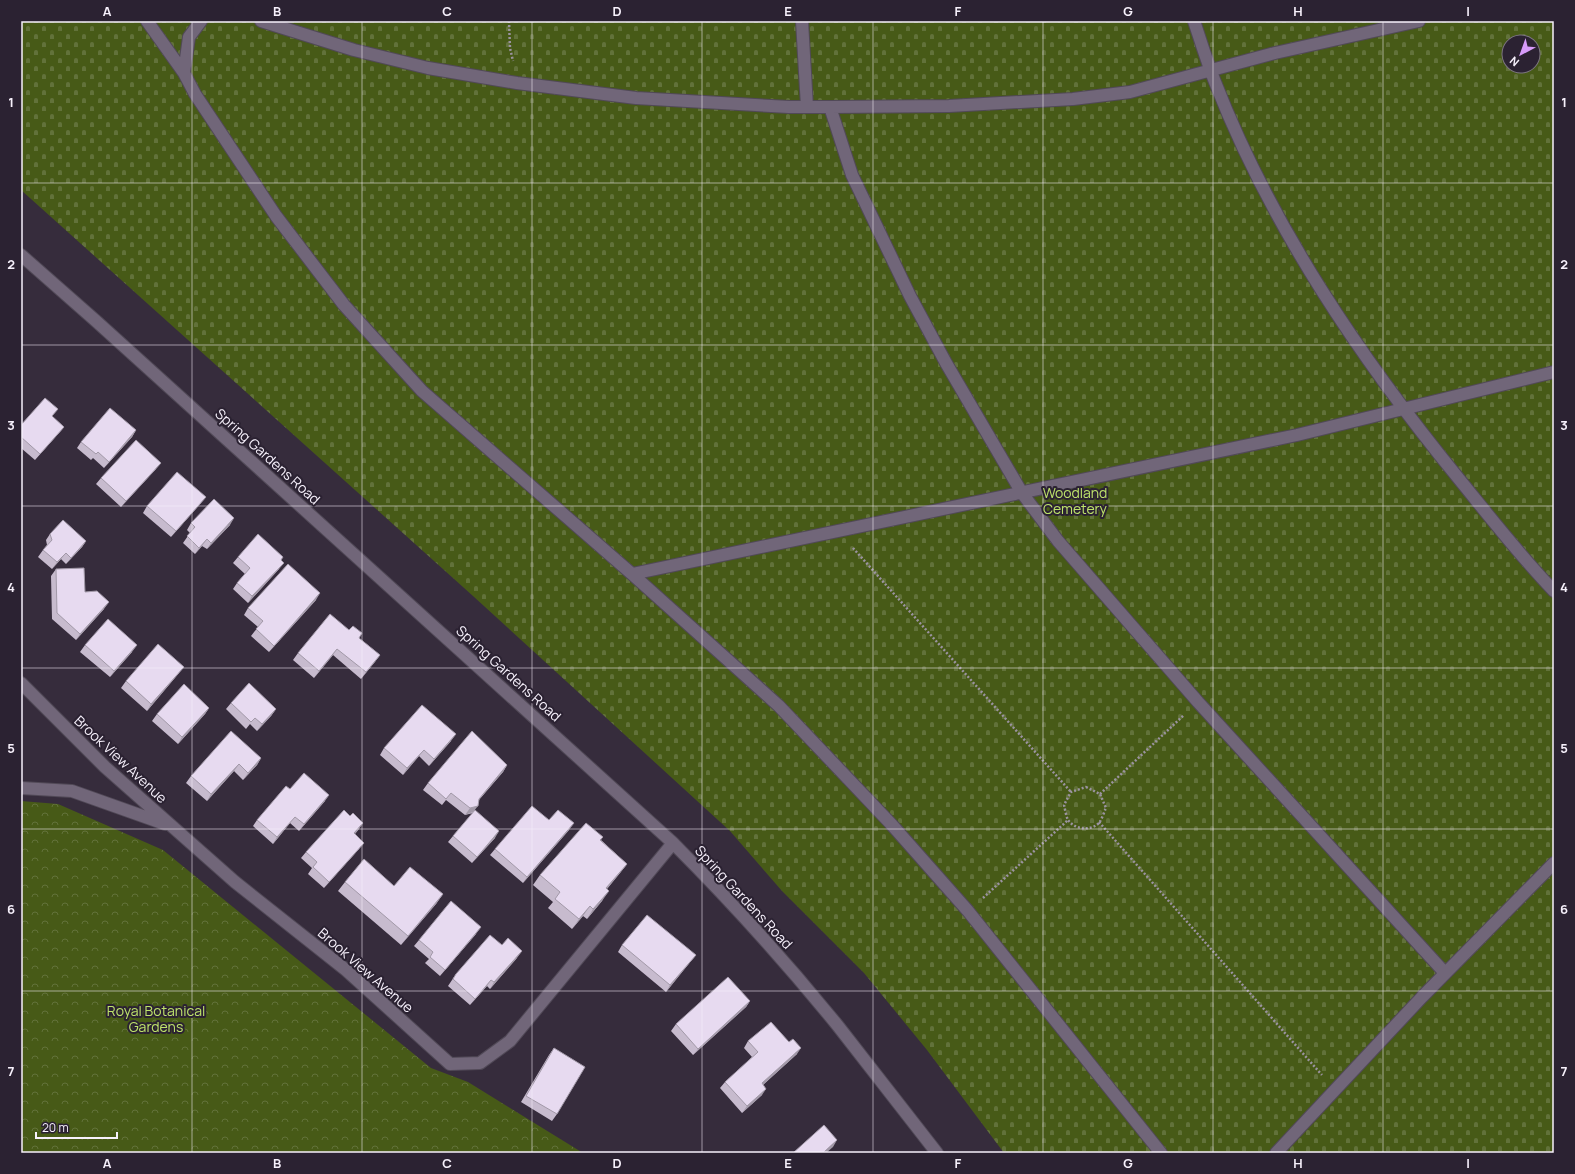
<svg xmlns="http://www.w3.org/2000/svg" width="1575" height="1174" viewBox="0 0 1575 1174" font-family="Manrope,sans-serif">
<style>
.cemetery{fill:url(#cemetery-stones);fill-rule:evenodd}
.park{fill:url(#park-crowns)}
.lines{fill:none;stroke-linecap:round;stroke-linejoin:round}
.minor-casing{stroke:#514957;stroke-width:14}
.path{stroke:#9b93a0;stroke-width:2.5;stroke-dasharray:2 2;stroke-linecap:butt}
.minor{stroke:#716679;stroke-width:12}
.wall{fill:#c7bbce}
.shaded-wall{fill:#a299a8}
.building{fill:#e7daf0;stroke:#a299a8}
.grid{fill:none;stroke:#f7f1fc;stroke-width:1;stroke-opacity:0.55}
.labels{text-anchor:middle;dominant-baseline:central;stroke-width:4;stroke-linejoin:round;paint-order:stroke}
.street-label{font-size:14px;fill:#f7f1fc;stroke:#2b2232}
.park-label{font-size:14px;fill:#bee36b;stroke:#2b2232}
.neatline{fill:none;stroke:#f7f1fc;stroke-width:1.5}
.grid-label{font-size:13px;text-anchor:middle;font-weight:bold;fill:#f7f1fc}
</style>
<defs>
<pattern id="cemetery-stones" width="16" height="16" patternUnits="userSpaceOnUse"><rect width="16" height="16" fill="#475a17"/><path d="M2 7V4a2 2 0 0 1 4 0v3zM10 15v-3a2 2 0 0 1 4 0v3z" fill="#62723a"/></pattern>
<pattern id="park-crowns" width="20" height="18" patternUnits="userSpaceOnUse"><rect width="20" height="18" fill="#475a17"/><path d="M2 6a3 3 0 1 1 6 0M12 15a3 3 0 1 1 6 0" fill="none" stroke="#62723a"/></pattern>
</defs>
<rect width="100%" height="100%" fill="#362c3c"/>
<!-- cemetery -->
<path class="cemetery" d="M21 21H1554V1153H1004L927 1050 864 973 782 891 730 831 473 596 21 190ZM1509 42H1533V66H1509Z"/>
<!-- park -->
<path class="park" d="M21 801 58 804 163 850 431 1068 468 1082 583 1153H21Z"/>
<g class="lines">
<!-- minor casing -->
<g class="minor-casing">
<path id="minor" d="M147 21 184 73
M201 21 189 37 184 73 195 94 276 216 344 305 422 391 632 574 779 706 892 825 968 911 1161 1153
M261 21 354 50 428 68 517 83 636 98 789 107H830L949 106 1073 99 1130 92 1275 53 1419 21
M802 21 807 107
M1194 21C1201 42 1207 62 1215 82 1272 228 1361 359 1459 479 1490 517 1520 556 1554 591
M830 107 852 175 910 296 946 363 1022 493 1058 541 1198 702 1445 973
M21 255 96 321 673 843C731 901 786 962 838 1026 871 1068 904 1111 937 1153
M632 574 1297 435 1554 372
M21 683 105 767 235 882 346 970 450 1064 480 1063 510 1041 673 843
M21 788 72 791 165 824
M1276 1153 1422 997 1554 863"/>
</g>
<!-- path -->
<path class="path" d="M509 21 510 48 513 61
M853 548 1071 792
M1086 787 1100 794 1106 808C1104 812 1102 819 1099 823 1091 831 1075 830 1068 820 1066 816 1065 809 1064 805L1071 792Z
M1100 794 1184 715
M1099 822 1322 1075
M983 898 1068 820"/>
<!-- minor -->
<use href="#minor" class="minor"/>
</g>
<!-- wall -->
<path class="wall" d="M53 417 64 427 59 433 35 460 21 448V425Z
M136 430 132 437 104 468 93 458 91 460 77 448 81 442Z
M156 469 121 507 96 484 101 478Z
M201 503 171 537 143 513 147 506Z
M191 523 230 525 207 549 202 546 195 554 183 543 190 533 187 530Z
M50 534 86 541 82 547 66 564 61 559 52 569 38 557 43 550 47 545 46 540Z
M238 557 281 560 279 569 248 603 233 589 237 583 245 574 233 563Z
M56 569 85 592 104 609 76 640 52 619 51 576Z
M316 600 269 652 251 636 258 627 244 615 248 608Z
M349 630 362 633 359 638 380 655 361 679 333 655 314 678 293 660 298 653Z
M85 645 132 652 110 677 80 652Z
M179 673 147 711 121 688 126 681Z
M231 703 276 709 271 716 257 731 250 724 246 729 226 709Z
M209 708 205 714 178 744 152 721 157 714Z
M451 741 429 766 419 756 403 775 380 755 384 748Z
M261 758 257 765 243 780 234 771 207 801 186 783 191 776Z
M507 765 503 772 479 800 474 811 495 838 472 863 448 842 453 836 473 813 465 815 446 800 442 805 423 790 428 783Z
M290 789 325 801 299 831 290 823 273 844 253 826 257 820Z
M549 820 569 830 523 883 490 855 495 849Z
M359 829 355 834 359 849 324 888 308 874 312 868 301 858 306 852Z
M603 837 601 840 627 864 620 873 607 889 602 901 587 919 583 916 572 929 548 908 553 902 533 885 540 875Z
M345 882 394 886 443 894 436 904 401 945 338 891Z
M476 934 440 976 425 963 429 959 414 946 419 940Z
M622 945 696 955 691 961 666 992 618 952Z
M517 958 490 989 487 986 470 1005 448 986 456 974Z
M750 1001 746 1007 693 1055 671 1031 676 1024Z
M748 1041 797 1054 763 1085 762 1095 742 1113 720 1088 725 1082 752 1057 744 1048Z
M554 1048 557 1114 552 1121 521 1102 549 1055Z"/>
<!-- shaded-wall -->
<path class="shaded-wall" d="M136 430 132 437 104 468 109 462Z
M161 463 156 469 121 507 126 501Z
M206 497 201 503 171 537 176 531Z
M234 518 230 525 207 549 211 543Z
M207 539 202 546 195 554 199 548Z
M86 541 82 547 66 564 71 558Z
M66 553 61 559 52 569 57 562Z
M284 563 279 569 248 603 252 596Z
M320 593 316 600 269 652 274 646Z
M109 602 104 609 76 640 80 634Z
M137 645 132 652 110 677 114 671Z
M337 649 333 655 314 678 319 671Z
M380 655 375 662 361 679 366 672Z
M184 667 179 673 147 711 151 704Z
M209 708 205 714 178 744 182 737Z
M276 709 271 716 257 731 262 724Z
M456 734 451 741 429 766 434 759Z
M424 750 419 756 403 775 407 768Z
M261 758 257 765 243 780 248 773Z
M239 764 234 771 207 801 211 794Z
M507 765 503 772 474 805 479 799Z
M329 795 325 801 299 831 304 824Z
M478 806 473 812 465 815 470 808Z
M295 817 290 823 273 844 277 837Z
M363 823 359 829 349 840 354 833Z
M574 823 569 830 523 883 527 877Z
M499 831 495 838 472 863 477 857Z
M364 843 359 849 324 888 329 882Z
M627 864 620 873 599 898 606 888Z
M609 891 602 901 587 919 593 909Z
M443 894 436 904 401 945 408 936Z
M590 906 583 916 572 929 579 919Z
M481 927 476 934 440 976 445 970Z
M522 951 517 958 490 989 494 982Z
M696 955 691 961 666 992 670 985Z
M491 980 487 986 470 1005 475 999Z
M750 1001 746 1007 693 1055 698 1049Z
M801 1048 797 1054 757 1090 762 1083Z
M766 1089 762 1095 742 1113 747 1106Z
M837 1140 833 1147 826 1153H823Z"/>
<!-- building -->
<path class="building" d="M45 398 58 409 52 416 64 427 40 454 21 437V425Z
M110 408 136 430 109 462 98 452 96 454 81 442Z
M136 440 161 463 126 501 101 478Z
M177 472 206 497 176 531 147 506Z
M214 499 234 518 211 543 207 539 199 548 187 536 195 527 191 523Z
M63 520 86 541 71 558 66 553 57 562 43 550 52 540 50 534Z
M258 534 283 557 281 560 284 563 252 596 237 583 250 568 238 557Z
M288 564 320 593 274 646 256 629 263 621 248 608Z
M84 568 85 592 97 591 109 602 80 634 57 613 56 569Z
M330 614 349 630 353 626 362 633 359 638 380 655 366 672 337 649 319 671 298 653Z
M108 619 137 645 114 671 85 645Z
M158 644 184 667 151 704 126 681Z
M249 683 276 709 262 724 255 718 251 722 231 703Z
M184 684 209 708 182 737 157 714Z
M422 705 456 734 434 759 424 750 407 768 384 748Z
M231 731 261 758 248 773 239 764 211 794 191 776Z
M472 731 507 765 479 799 478 806 470 808 451 793 446 799 428 783Z
M304 773 329 795 304 824 295 817 277 837 257 820 286 786 290 789Z
M532 806 549 820 558 810 574 823 527 877 495 849Z
M344 810 350 816 353 813 363 823 354 833 364 843 329 882 313 867 317 862 306 852Z
M475 810 499 831 477 857 453 836Z
M586 823 603 837 600 840 627 864 606 888 609 891 593 909 590 906 579 919 555 899 560 892 540 875Z
M364 859 394 886 410 867 443 894 408 936 345 882Z
M451 901 481 927 445 970 430 957 433 952 419 940Z
M647 915 696 955 670 985 622 945Z
M490 935 502 945 508 938 522 951 494 982 491 980 475 999 453 979 456 974Z
M728 977 750 1001 698 1049 676 1024Z
M771 1022 789 1042 793 1039 801 1048 762 1083 766 1089 747 1106 725 1082 758 1052 748 1041Z
M554 1048 585 1067 557 1114 526 1096Z
M824 1125 837 1140 823 1153H793Z"/>
<!-- grid -->
<path class="grid" d="M192 21V1153M362 21V1153M532 21V1153M702 21V1153M873 21V1153M1043 21V1153M1213 21V1153M1383 21V1153M21 183H1554M21 345H1554M21 506H1554M21 668H1554M21 829H1554M21 991H1554"/>
<g class="labels">
<!-- street labels -->
<g class="street-label">
<text transform="translate(268 456) rotate(42)">Spring Gardens Road</text>
<text transform="translate(509 673) rotate(42)">Spring Gardens Road</text>
<text transform="translate(121 759) rotate(43)">Brook View Avenue</text>
<text transform="translate(744 897) rotate(47)">Spring Gardens Road</text>
<text transform="translate(366 970) rotate(41)">Brook View Avenue</text>
</g>
<!-- park labels -->
<g class="park-label">
<text x="1075" y="492">Woodland<tspan x="1075" dy="16">Cemetery</tspan></text>
<text x="156" y="1010">Royal Botanical<tspan x="156" dy="16">Gardens</tspan></text>
</g>
</g>
<!-- border -->
<rect width="1575" height="1174" fill="none" stroke="#2b2232" stroke-width="44"/>
<!-- north arrow -->
<g transform="translate(1521 54) rotate(221)"><circle r="19" fill="#2b2232" stroke="#7d7583"/>
<path d="M0-3L7 15L0 10L-7 15Z" fill="#d79bf9"/>
<text y="-6" font-size="11" font-weight="bold" text-anchor="middle" fill="#f7f1fc">N</text>
</g>
<!-- scale -->
<path d="M36 1132v6h81v-6" fill="none" stroke="#f7f1fc" stroke-width="2"/>
<text x="42" y="1132" font-size="12" fill="#f7f1fc" stroke="#2b2232" stroke-width="3" paint-order="stroke">20 m</text>
<rect x="22" y="22" width="1531" height="1130" class="neatline"/>
<g class="grid-label">
<text x="107" y="16">A</text>
<text x="277" y="16">B</text>
<text x="447" y="16">C</text>
<text x="617" y="16">D</text>
<text x="788" y="16">E</text>
<text x="958" y="16">F</text>
<text x="1128" y="16">G</text>
<text x="1298" y="16">H</text>
<text x="1468" y="16">I</text>
<text x="11" y="107">1</text>
<text x="1564" y="107">1</text>
<text x="11" y="269">2</text>
<text x="1564" y="269">2</text>
<text x="11" y="430">3</text>
<text x="1564" y="430">3</text>
<text x="11" y="592">4</text>
<text x="1564" y="592">4</text>
<text x="11" y="753">5</text>
<text x="1564" y="753">5</text>
<text x="11" y="914">6</text>
<text x="1564" y="914">6</text>
<text x="11" y="1076">7</text>
<text x="1564" y="1076">7</text>
<text x="107" y="1168">A</text>
<text x="277" y="1168">B</text>
<text x="447" y="1168">C</text>
<text x="617" y="1168">D</text>
<text x="788" y="1168">E</text>
<text x="958" y="1168">F</text>
<text x="1128" y="1168">G</text>
<text x="1298" y="1168">H</text>
<text x="1468" y="1168">I</text>
</g>
</svg>
